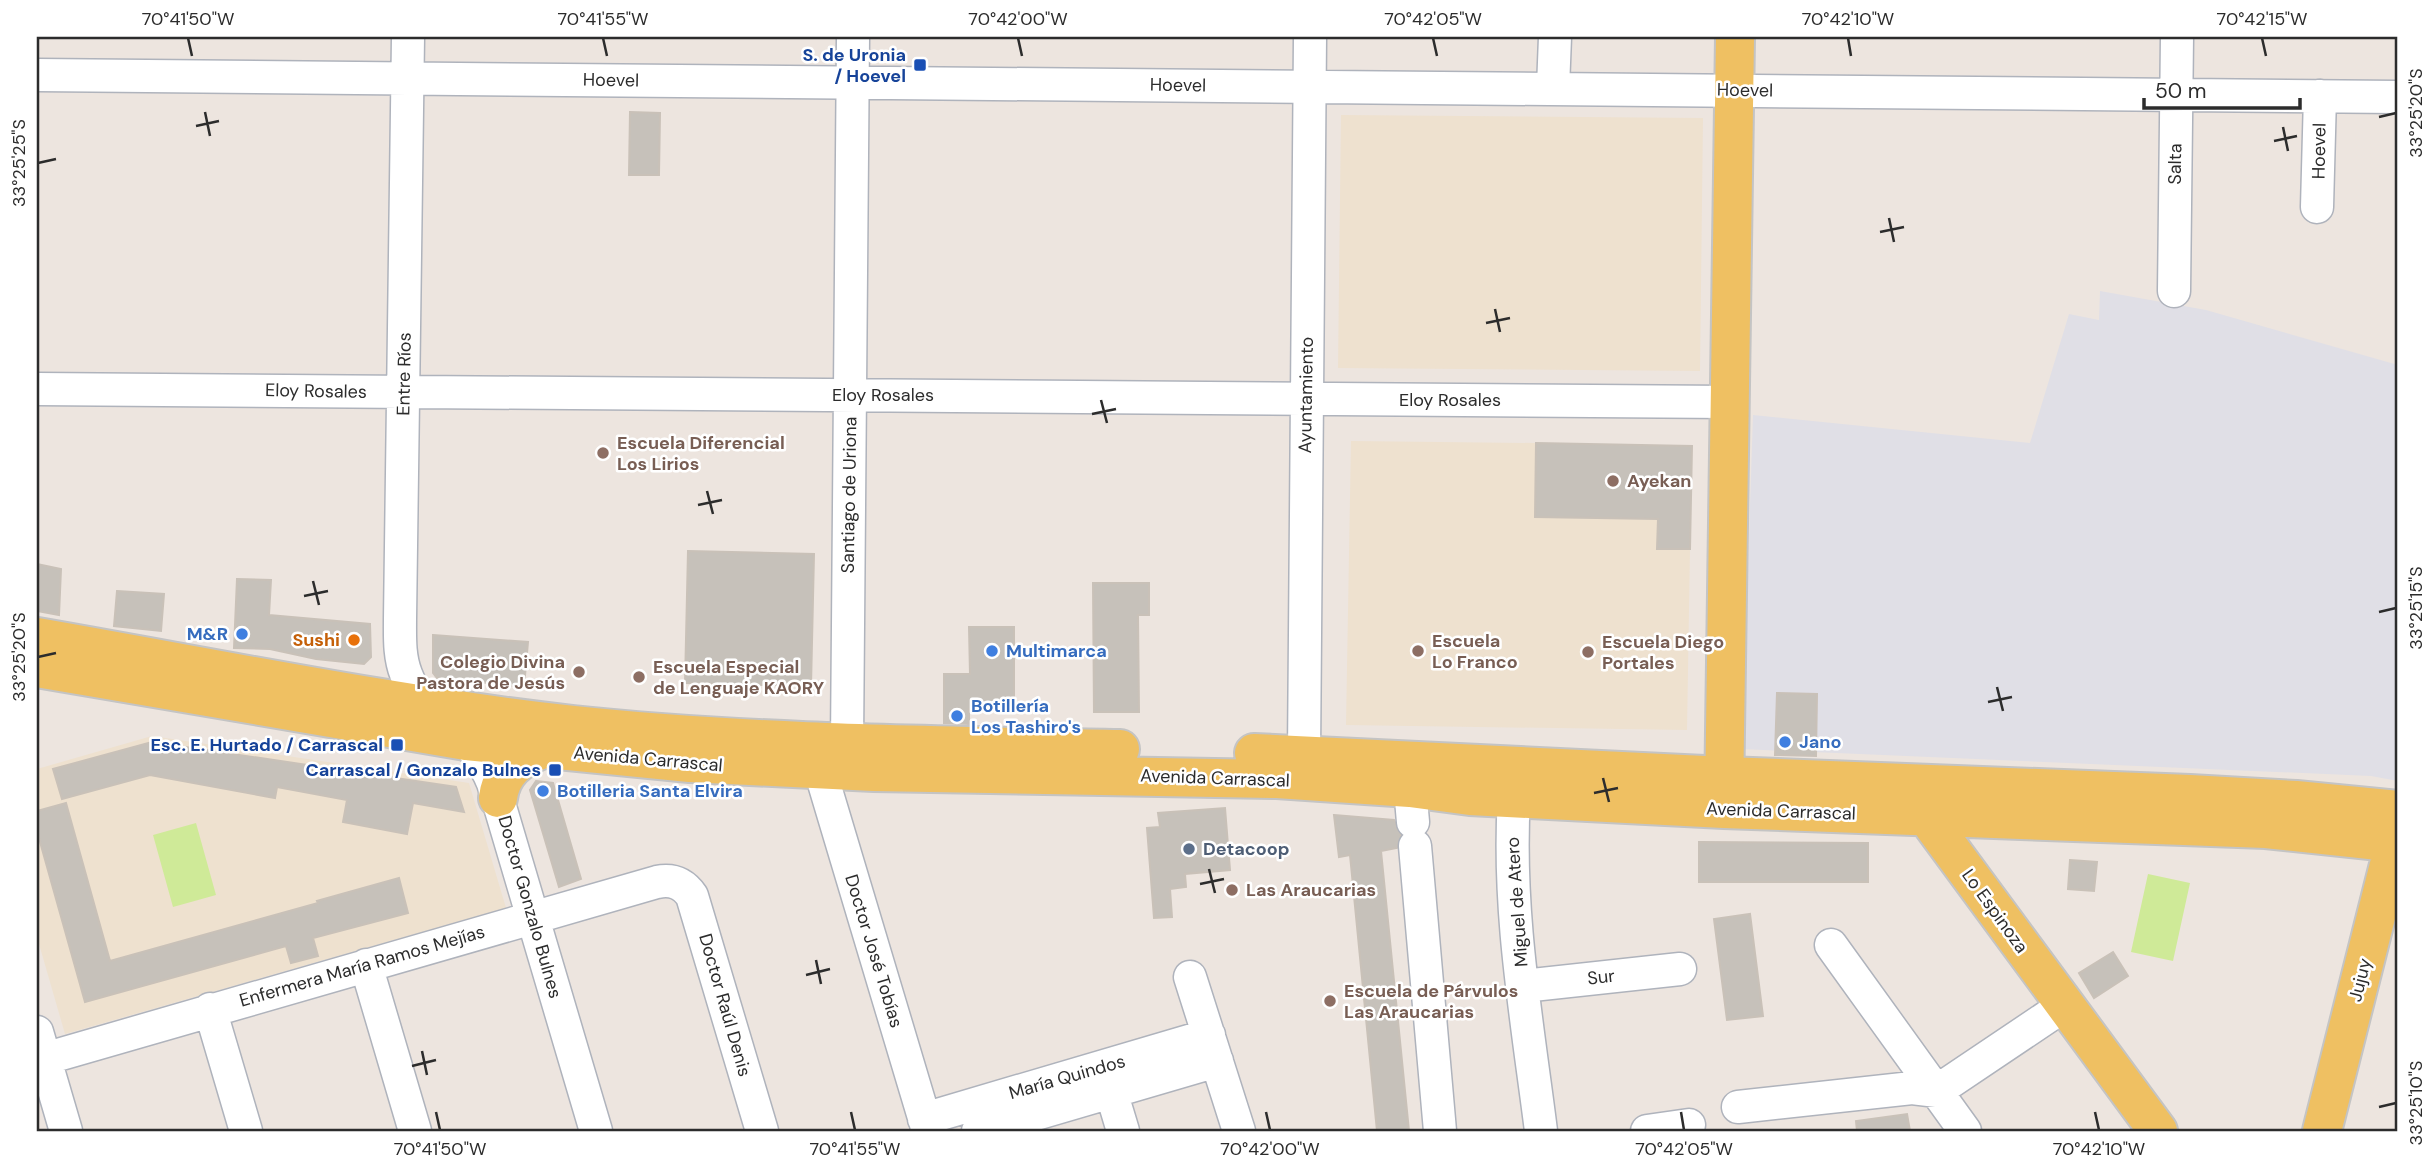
<svg xmlns="http://www.w3.org/2000/svg" width="2435" height="1168" viewBox="0 0 2435 1168" font-family="'DM Sans',sans-serif">
<style>
.industrial{fill:#e0dfe6}
.education{fill:#eee1cf}
.pitch{fill:#cfea98}
.building{fill:#c6c1ba;stroke:#c9c1b8;stroke-width:2}
.lines{fill:none;stroke-linecap:round;stroke-linejoin:round}
.minor-casing{stroke:#afb3bc;stroke-width:35}
.major-casing{stroke:#c4c4c4;stroke-width:42}
.minor{stroke:#fff;stroke-width:32}
.major{stroke:#efc062;stroke-width:38}
.ticks{fill:none;stroke:#2c2c2c;stroke-width:2.5}
.transit-dot{fill:#1a4fb4;stroke:#fff;stroke-width:2.5}
.education-dot{fill:#8d6e63;stroke:#fff;stroke-width:2.5}
.shop-dot{fill:#3f7fe0;stroke:#fff;stroke-width:2.5}
.food-dot{fill:#e8710a;stroke:#fff;stroke-width:2.5}
.service-dot{fill:#5c6f8a;stroke:#fff;stroke-width:2.5}
.labels{text-anchor:middle;dominant-baseline:central;stroke-width:5;stroke-linejoin:round;paint-order:stroke}
.transit-label{font-size:18px;font-weight:bold;fill:#164399;stroke:#fff;text-anchor:end}
.street-label{font-size:18px;fill:#2c2c2c;stroke:#fff}
.education-label{font-size:18px;font-weight:bold;fill:#785e54;stroke:#fff;text-anchor:start}
.shop-label{font-size:18px;font-weight:bold;fill:#366cbe;stroke:#fff;text-anchor:start}
.food-label{font-size:18px;font-weight:bold;fill:#c56008;stroke:#fff;text-anchor:end}
.service-label{font-size:18px;font-weight:bold;fill:#4e5e75;stroke:#fff;text-anchor:start}
.neatline{fill:none;stroke:#2c2c2c;stroke-width:2.5}
.ticks-label{font-size:18px;text-anchor:middle;fill:#2c2c2c}
</style>
<rect width="100%" height="100%" fill="#ede5df"/>
<!-- industrial -->
<path class="industrial" d="M2100 291 2206 310 2398 365V781L2371 776 1742 749 1753 415 2030 443 2069 314 2099 320Z"/>
<!-- education -->
<path class="education" d="M1341 115 1703 118 1700 371 1338 368Z
M1351 441 1536 443 1535 517 1658 519 1657 548 1690 549 1687 730 1346 725Z
M152 736 469 783 506 908 65 1034 37 937V769Z"/>
<!-- pitch -->
<path class="pitch" d="M196 823 216 895 173 907 153 835Z
M2148 874 2190 883 2173 961 2131 952Z"/>
<!-- building -->
<path class="building" d="M630 112 660 113 659 175H629Z
M1536 443 1692 446 1690 549H1657L1658 519 1535 517Z
M688 551 814 554 811 686 685 683Z
M37 564 61 569 59 615 37 611Z
M237 579 271 580 269 615 370 624 371 657 364 664 316 659 270 649 234 648Z
M1093 583H1149V615H1138L1139 712H1094Z
M117 591 164 594 161 631 114 626Z
M969 627H1014V709H969V724L944 723V674H970Z
M433 635 528 642 524 687 437 678 433 673Z
M1777 693 1817 694 1816 756 1775 755Z
M152 742 456 787 464 812 413 803 407 834 343 822 347 800 277 787 275 798 150 775 62 799 53 769Z
M536 781 553 783 581 879 559 887 530 790Z
M66 803 110 961 318 903 317 901 399 878 408 913 313 938 318 956 291 963 286 946 85 1002 37 831V811Z
M1225 808 1230 870 1185 874 1186 887 1170 889 1172 917 1154 918 1147 828 1160 827 1158 813Z
M1334 815 1394 820 1401 835 1397 848 1381 851 1409 1131H1377L1350 855 1339 857Z
M1699 842 1868 843V882H1699Z
M2070 860 2097 862 2094 891 2068 889Z
M1750 914 1763 1016 1727 1020 1714 919Z
M2113 952 2128 976 2094 998 2079 973Z
M1907 1114 1910 1131H1857L1856 1121Z"/>
<g class="lines">
<!-- minor casing -->
<g class="minor-casing">
<path id="minor" d="M408 37 400 619C400 637 399 656 406 674 417 705 446 719 467 742 478 754 487 768 493 783L596 1131
M37 75 2398 97
M1553 88 1555 37
M2317 207 2320 96
M2174 291 2177 37
M37 389 1730 402
M847 743 853 37
M1304 754 1310 37
M820 770 928 1131
M1410 788 1413 822
M1514 798C1507 910 1527 1020 1541 1131
M1415 846 1440 1131
M1831 945 1965 1131
M366 965 415 1131
M1190 977 1239 1131
M1523 986 1680 969
M210 1009 246 1131
M37 1032 66 1131
M37 1061 657 882C672 879 683 883 692 896L762 1131
M1105 1071 1123 1131
M1738 1107 1912 1088 1937 1091 2065 1005
M924 1119 1209 1035
M978 1131 1217 1061
M1647 1131 1689 1125"/>
</g>
<!-- major casing -->
<g class="major-casing">
<path id="major" d="M37 637C215 668 393 705 573 725 754 744 938 745 1120 749
M37 668 466 741 690 763 874 772 1277 779 1410 788 1470 796 1724 809 2266 829 2398 843
M1254 753 1725 776 2190 794 2296 800 2398 810
M498 798C501 772 519 759 542 749
M1724 801 1735 37
M1926 816 2158 1131
M2322 1131 2398 829"/>
</g>
<!-- minor -->
<use href="#minor" class="minor"/>
<!-- major -->
<use href="#major" class="major"/>
</g>
<!-- ticks -->
<path class="ticks" d="M188 38 192 56M603 38 607 56M1018 38 1022 56M1433 38 1437 56M1848 38 1851 56M2262 38 2266 56M205 112 210 136M2379 117 2396 113M196 126 219 121M2283 127 2288 151M2274 141 2297 136M38 163 56 159M1889 218 1894 242M1880 232 1904 227M1495 309 1500 332M1486 323 1510 318M1101 400 1107 423M1092 414 1116 409M707 491 713 514M698 505 722 500M313 581 319 605M304 596 328 591M2379 612 2396 608M38 657 56 653M1997 687 2003 711M1988 702 2012 697M1603 778 1609 802M1594 793 1618 788M1209 869 1215 893M1200 884 1224 879M816 960 821 984M806 975 830 969M422 1051 427 1075M412 1066 436 1060M2379 1107 2396 1103M436 1112 440 1130M851 1112 855 1130M1266 1112 1270 1130M1681 1112 1684 1130M2095 1112 2099 1130"/>
<!-- markers -->
<g class="transit-dot">
<rect x="913" y="58" width="14" height="14" rx="3.5"/>
<rect x="390" y="738" width="14" height="14" rx="3.5"/>
<rect x="548" y="763" width="14" height="14" rx="3.5"/>
</g>
<g class="education-dot">
<circle cx="603" cy="453" r="7"/>
<circle cx="1613" cy="481" r="7"/>
<circle cx="1418" cy="651" r="7"/>
<circle cx="1588" cy="652" r="7"/>
<circle cx="579" cy="672" r="7"/>
<circle cx="639" cy="677" r="7"/>
<circle cx="1232" cy="890" r="7"/>
<circle cx="1330" cy="1001" r="7"/>
</g>
<g class="shop-dot">
<circle cx="242" cy="634" r="7"/>
<circle cx="992" cy="651" r="7"/>
<circle cx="957" cy="716" r="7"/>
<circle cx="1785" cy="742" r="7"/>
<circle cx="543" cy="791" r="7"/>
</g>
<circle class="food-dot" cx="354" cy="640" r="7"/>
<circle class="service-dot" cx="1189" cy="849" r="7"/>
<g class="labels">
<!-- transit labels -->
<g class="transit-label">
<text x="906" y="55">S. de Uronia<tspan x="906" dy="21">/ Hoevel</tspan></text>
<text x="383" y="745">Esc. E. Hurtado / Carrascal</text>
<text x="541" y="770">Carrascal / Gonzalo Bulnes</text>
</g>
<!-- street labels -->
<g class="street-label">
<text transform="translate(611 80) rotate(1)">Hoevel</text>
<text transform="translate(1178 85) rotate(1)">Hoevel</text>
<text transform="translate(1745 90) rotate(1)">Hoevel</text>
<text transform="translate(2319 151) rotate(-89)">Hoevel</text>
<text transform="translate(2175 164) rotate(-89)">Salta</text>
<text transform="translate(404 374) rotate(-89)">Entre Ríos</text>
<text transform="translate(316 391) rotate(1)">Eloy Rosales</text>
<text x="883" y="395">Eloy Rosales</text>
<text transform="translate(1306 395) rotate(-89)">Ayuntamiento</text>
<text x="1450" y="400">Eloy Rosales</text>
<text transform="translate(849 495) rotate(-89)">Santiago de Uriona</text>
<text transform="translate(648 759) rotate(5)">Avenida Carrascal</text>
<text transform="translate(1215 778) rotate(2)">Avenida Carrascal</text>
<text transform="translate(1781 811) rotate(2)">Avenida Carrascal</text>
<text transform="translate(1517 902) rotate(-94)">Miguel de Atero</text>
<text transform="translate(530 907) rotate(74)">Doctor Gonzalo Bulnes</text>
<text transform="translate(1995 911) rotate(54)">Lo Espinoza</text>
<text transform="translate(874 951) rotate(73)">Doctor José Tobías</text>
<text transform="translate(362 966) rotate(-16)">Enfermera María Ramos Mejías</text>
<text transform="translate(1601 977) rotate(-6)">Sur</text>
<text transform="translate(2360 980) rotate(-76)">Jujuy</text>
<text transform="translate(725 1005) rotate(74)">Doctor Raúl Denis</text>
<text transform="translate(1067 1077) rotate(-16)">María Quindos</text>
</g>
<!-- education labels -->
<g class="education-label">
<text x="617" y="443">Escuela Diferencial<tspan x="617" dy="21">Los Lirios</tspan></text>
<text x="1627" y="481">Ayekan</text>
<text x="1432" y="641">Escuela<tspan x="1432" dy="21">Lo Franco</tspan></text>
<text x="1602" y="642">Escuela Diego<tspan x="1602" dy="21">Portales</tspan></text>
<text x="565" y="662" text-anchor="end">Colegio Divina<tspan x="565" dy="21">Pastora de Jesús</tspan></text>
<text x="653" y="667">Escuela Especial<tspan x="653" dy="21">de Lenguaje KAORY</tspan></text>
<text x="1246" y="890">Las Araucarias</text>
<text x="1344" y="991">Escuela de Párvulos<tspan x="1344" dy="21">Las Araucarias</tspan></text>
</g>
<!-- shop labels -->
<g class="shop-label">
<text x="228" y="634" text-anchor="end">M&amp;R</text>
<text x="1006" y="651">Multimarca</text>
<text x="971" y="706">Botillería<tspan x="971" dy="21">Los Tashiro's</tspan></text>
<text x="1799" y="742">Jano</text>
<text x="557" y="791">Botilleria Santa Elvira</text>
</g>
<!-- food labels -->
<g class="food-label">
<text x="340" y="640">Sushi</text>
</g>
<!-- service labels -->
<g class="service-label">
<text x="1203" y="849">Detacoop</text>
</g>
</g>
<!-- border -->
<rect width="2435" height="1168" fill="none" stroke="#ffffff" stroke-width="77"/>
<!-- scale -->
<path d="M2144 98v10h156v-10" fill="none" stroke="#2c2c2c" stroke-width="3.5"/>
<text x="2155" y="98" font-size="21" fill="#2c2c2c" stroke="#ffffff" stroke-width="5" paint-order="stroke">50 m</text>
<rect x="38" y="38" width="2358" height="1092" class="neatline"/>
<g class="ticks-label">
<text x="188" y="25">70°41'50"W</text>
<text x="603" y="25">70°41'55"W</text>
<text x="1018" y="25">70°42'00"W</text>
<text x="1433" y="25">70°42'05"W</text>
<text x="1848" y="25">70°42'10"W</text>
<text x="2262" y="25">70°42'15"W</text>
<text transform="translate(2416 113) rotate(-90)" y="6">33°25'20"S</text>
<text transform="translate(19 163) rotate(-90)" y="6">33°25'25"S</text>
<text transform="translate(2416 608) rotate(-90)" y="6">33°25'15"S</text>
<text transform="translate(19 657) rotate(-90)" y="6">33°25'20"S</text>
<text transform="translate(2416 1103) rotate(-90)" y="6">33°25'10"S</text>
<text x="440" y="1155">70°41'50"W</text>
<text x="855" y="1155">70°41'55"W</text>
<text x="1270" y="1155">70°42'00"W</text>
<text x="1684" y="1155">70°42'05"W</text>
<text x="2099" y="1155">70°42'10"W</text>
</g>
</svg>
